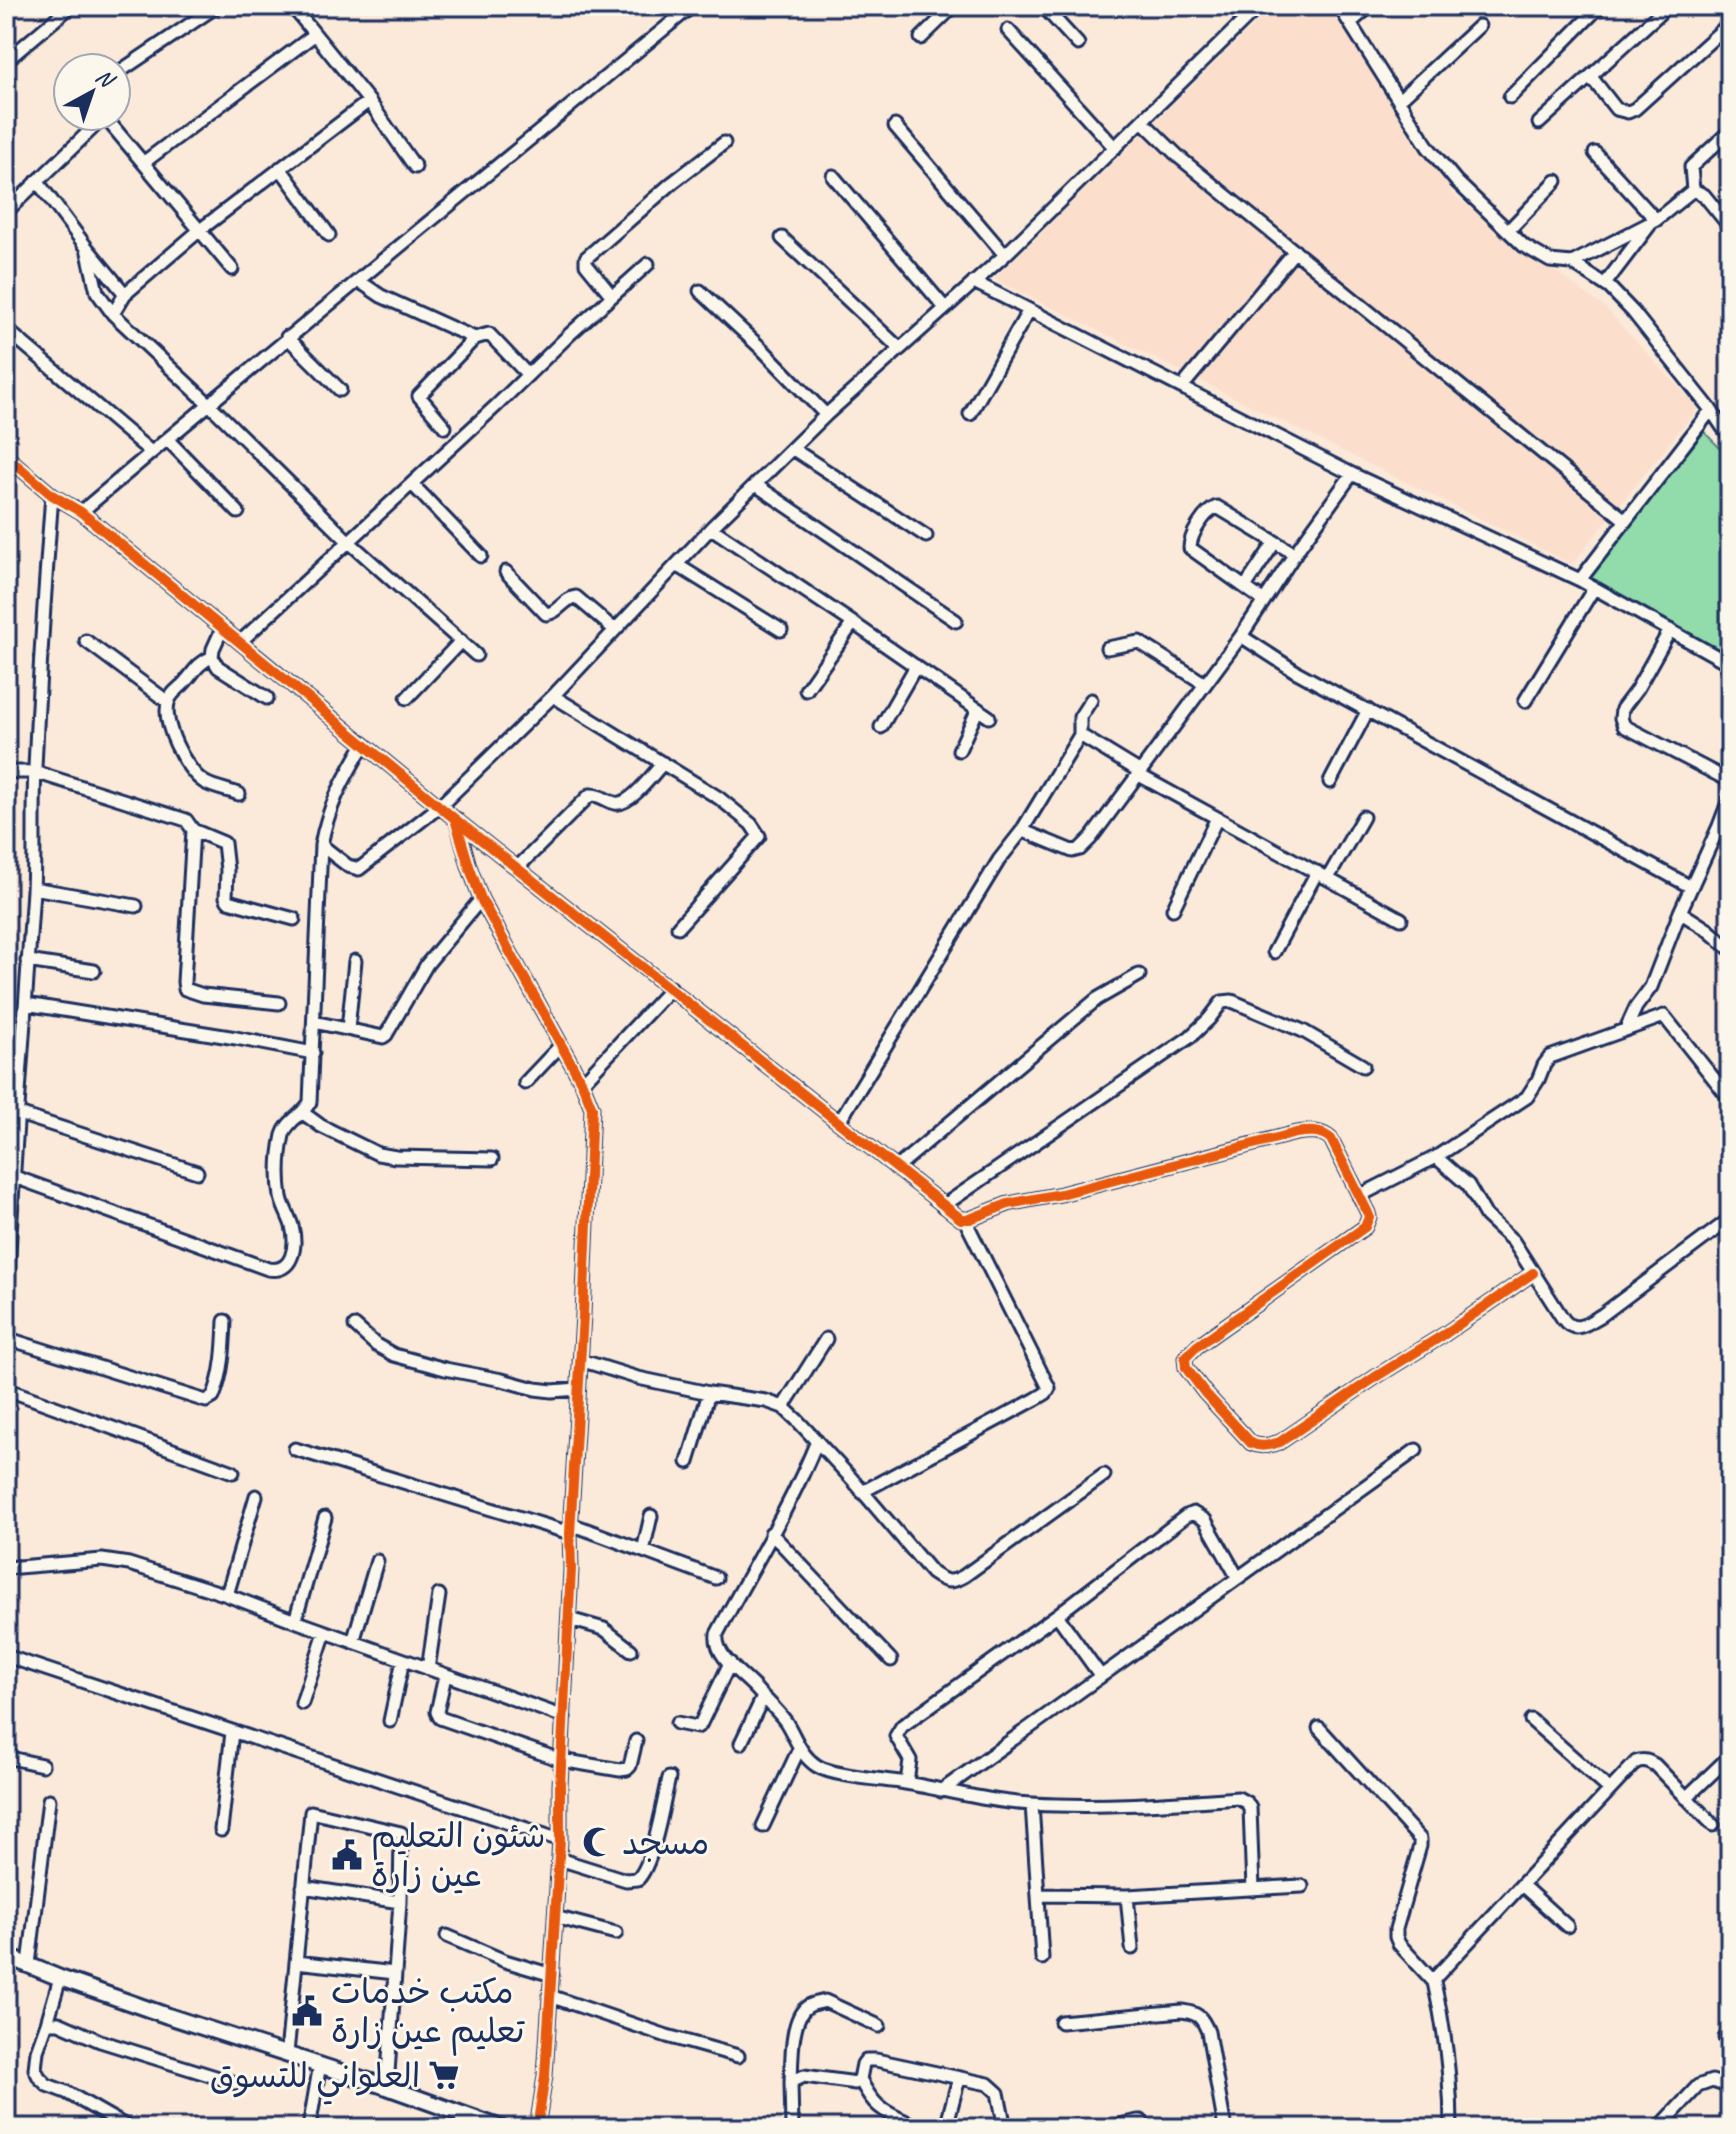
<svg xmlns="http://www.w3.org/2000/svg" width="1736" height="2134" viewBox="0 0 1736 2134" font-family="Caveat,'Playpen Sans Arabic',sans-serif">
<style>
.built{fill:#fbdfcc}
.green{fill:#92dbaa;stroke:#568584;stroke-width:2}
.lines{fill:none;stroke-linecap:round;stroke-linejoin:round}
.minor-casing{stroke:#1b2f5e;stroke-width:17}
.tertiary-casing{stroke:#1b2f5e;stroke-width:20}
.minor{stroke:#fbf7ec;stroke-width:11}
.tertiary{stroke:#fbf7ec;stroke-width:14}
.cycleway-casing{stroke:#fbf7ec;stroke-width:15}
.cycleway{stroke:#e8590c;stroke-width:10}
.labels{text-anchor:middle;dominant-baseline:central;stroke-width:6;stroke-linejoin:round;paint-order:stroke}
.poi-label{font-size:34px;fill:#1b2f5e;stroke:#fbf7ec;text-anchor:start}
</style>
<rect width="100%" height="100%" fill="#fbe9d9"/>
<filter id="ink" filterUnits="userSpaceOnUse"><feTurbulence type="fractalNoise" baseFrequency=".0125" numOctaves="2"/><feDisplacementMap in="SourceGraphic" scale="16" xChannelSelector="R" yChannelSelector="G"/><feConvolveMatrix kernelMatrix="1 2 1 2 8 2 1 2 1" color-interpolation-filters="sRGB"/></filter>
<g filter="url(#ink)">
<!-- built -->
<path class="built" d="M1273 6H1336L1453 195 1605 308 1698 408 1572 564 994 279Z"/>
<!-- green -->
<path class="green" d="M1704 432 1730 458V661L1585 579Z"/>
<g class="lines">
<!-- minor casing -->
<g class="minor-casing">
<path id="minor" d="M292 6 369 101 415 167
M1043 6 1078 44
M1339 6 1428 147 1456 181 1524 246 1550 261 1572 263 1610 288 1633 312 1711 410 1730 438
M1350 23 1370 6
M1008 30 1115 148
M921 38 954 6
M6 61 71 6
M116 74 217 6
M1591 77 1616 109 1628 112 1635 109 1730 23
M1510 97 1600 6
M1399 100 1479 26
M104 116 232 269
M1143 122 1180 158 1625 520
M1539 123 1660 13 1656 6
M895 126 1005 255
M1595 153 1656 220
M143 163 314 35
M280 168 329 235
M833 176 945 308
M37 181 87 248 125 294
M1693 190 1691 167 1730 131
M1693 190 1704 195 1730 227
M6 212 104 117
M1508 231 1556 181
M782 238 899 348
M87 248 97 292 113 314 208 403 348 541 476 655
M1572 263 1656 220 1693 190
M359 281 381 296 454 329 475 338 489 334 528 375
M974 282 1352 474 1580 580 1730 664
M1605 284 1649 226
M700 291 764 351 826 415
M612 296 586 264V258L672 183 724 143
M113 314 125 294 200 230 369 101
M6 329 151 452
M287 337 340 390
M1187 381 1295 251
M970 414 1029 310
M445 427 419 396 475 338
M168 440 238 512
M793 449 926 536
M6 456 52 495 81 512 455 819 961 1219H970L1008 1204 1061 1194 1296 1133C1309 1131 1321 1130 1331 1139L1368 1213 1369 1217 1365 1227 1197 1346 1185 1358 1186 1368 1205 1393 1251 1443C1262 1448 1269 1445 1280 1442L1377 1376 1445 1334 1533 1273
M412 484 481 556
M756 485 956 621
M81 512C282 341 488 174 692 6
M711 528 853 623 989 717
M677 565 781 630
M506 572 546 614C559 613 564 598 576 597L615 630
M1580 580 1711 410
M1245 587 1275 542
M1264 601 1190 548C1190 535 1204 512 1217 507L1295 554
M222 629 213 649 212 657 218 667 267 698
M1670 630 1637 689 1622 709 1621 718 1624 726 1730 781
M1241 636 1295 671 1691 887
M86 641 168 702
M240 642 497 405 570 334 648 264
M1107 648 1139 642 1205 684
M212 657C198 663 194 672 185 682 180 688 172 692 169 700 160 721 186 771 204 782 214 788 228 790 239 794
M806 690 853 623
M553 696 719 798 751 824 759 836 678 927
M407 698 461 641
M1525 701 1594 588
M881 727 916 666
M1080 735V717L1091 700
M959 750 978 709
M6 772H35L186 820 193 830 184 982 185 989 203 995 279 1003
M1137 774 1401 919
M1330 782 1368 710
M456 819 469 866 481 899 582 1083 592 1108 583 1315 570 1533 571 1569 560 1786V1840L545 2076 537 2128
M193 830 224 843 227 870 226 897 228 901 294 919
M1021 832 1080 735 1139 771
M321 845 348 866 359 869 440 806 553 696 711 528 826 415 1005 255 1259 6
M518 867 590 795C601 794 605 801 615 803 629 807 654 773 663 763
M1328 878 1363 817
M33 888 136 906
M1173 909 1217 818
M1680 912 1708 930 1730 949
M1274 952 1317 872
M27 961 94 971
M26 1004 236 1038 313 1053
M314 1022 383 1037 386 1035 427 964 481 899
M348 1029 355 961
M1626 1029 1636 1007 1651 987 1680 912 1719 826 1730 797
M525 1083 561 1045
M582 1083 671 988
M303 1113 321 1126 378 1154 396 1157 492 1159
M19 1114 197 1172
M839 1122 999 860 1021 832H1026L1072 851 1080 849 1091 838 1241 636 1298 549 1352 474
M1436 1157 1527 1097 1538 1080 1544 1065 1550 1057 1664 1016 1730 1099
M896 1168 1097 999 1139 975
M12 1176 268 1269C293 1274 297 1246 292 1226 289 1216 283 1207 281 1197 278 1178 279 1154 283 1135 287 1121 303 1115 310 1102L321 845C329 803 344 779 364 744
M1359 1196 1436 1157 1468 1185 1486 1216 1513 1241 1563 1319C1575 1335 1588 1323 1602 1315L1730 1219
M943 1206 1190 1037 1209 1019 1222 1002 1232 1001 1303 1031 1363 1066
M6 1314C12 1172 24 1031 33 890 35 849 33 809 35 768 39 677 45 586 52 495
M355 1326 376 1345 394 1355 445 1369 502 1380 535 1389 552 1391 578 1389
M6 1338 206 1401 213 1397C223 1374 224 1346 225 1321
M580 1360 638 1378 709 1393 766 1401 783 1407 797 1420 851 1478 932 1573C945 1582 950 1584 964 1576L1104 1475
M6 1389 233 1472
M783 1407 826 1339
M817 1441C790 1508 751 1570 717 1634 714 1657 743 1674 757 1690 767 1701 778 1711 786 1722 796 1738 800 1755 817 1766 833 1776 879 1779 900 1782 944 1789 987 1802 1032 1804 1100 1808 1170 1803 1238 1798L1247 1803 1250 1808 1253 1890
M295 1449 570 1533
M688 1462 709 1393
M862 1492 1036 1399 1046 1393 1049 1388 965 1220
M571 1524 716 1578
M771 1533 891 1660
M643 1551 651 1516
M6 1568 102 1560 129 1564 227 1595 295 1621 564 1717
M227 1595 256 1496
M1057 1615 1100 1675
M569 1619 604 1629 631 1650
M295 1621 325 1518
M353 1642 377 1561
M6 1656 560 1840
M428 1669 439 1595
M445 1676 437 1712 440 1718 561 1760 620 1770 627 1769 630 1766 636 1741
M302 1703 325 1632
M1531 1720 1610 1790
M390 1721 403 1660
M677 1723 697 1727 700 1725 730 1663
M1319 1728 1420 1839V1846L1396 1929V1937L1399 1944 1434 1982
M741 1743 763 1697
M6 1757 42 1765
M907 1783 910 1760 896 1736 902 1726 1057 1615 1186 1516 1193 1513 1205 1520 1238 1578
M941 1791 1416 1450
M1686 1798 1730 1756
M1032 1804 1042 1958
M763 1826 799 1749
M221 1830 232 1732
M559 1859 626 1880 638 1879C654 1862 663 1803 669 1778
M1523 1886 1567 1926
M303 1887 400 1902
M1039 1895 1127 1896 1302 1886
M1127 1896 1132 1948
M555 1917 616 1933
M447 1936 505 1961 552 1975
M296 1962 395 1973
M29 1964 49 1800
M550 1996 667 2036 738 2056
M1061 2022 1182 2011C1198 2013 1202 2017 1208 2032L1225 2128
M47 2023 60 1978
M1725 2038 1730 2032
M287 2053 311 1812 401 1833 400 1902 387 2087
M791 2082C792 2063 790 2019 807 2007 812 2003 820 2003 825 2001L879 2026
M909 2123C882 2111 873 2106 860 2079L863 2064 866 2060H876L988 2084 998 2093 1005 2128
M947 2123 959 2078
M129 2128 66 2092 47 2085 39 2077 35 2069 37 2051 47 2023H59L100 2041 235 2083
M309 2128 320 2064
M460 2128 463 2115
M792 2128 791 2082 804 2076 849 2082 855 2083 860 2079
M1105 2128 1138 2121H1141L1145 2128
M1451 2128C1451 2079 1445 2030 1434 1982L1435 1978 1636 1762C1644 1759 1648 1761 1655 1765L1713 1825
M1659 2128 1698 2086 1712 2081 1730 2087"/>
</g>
<!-- tertiary casing -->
<g class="tertiary-casing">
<path id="tertiary" d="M6 1956 60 1978 168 2016 387 2087 501 2128"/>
</g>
<!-- minor -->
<use href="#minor" class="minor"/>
<!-- tertiary -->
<use href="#tertiary" class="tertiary"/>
<!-- cycleway casing -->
<g class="cycleway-casing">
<path id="cycleway" d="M6 456 52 495 81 512 455 819 961 1219H970L1008 1204 1061 1194 1296 1133C1309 1131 1321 1130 1331 1139L1368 1213 1369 1217 1365 1227 1197 1346 1185 1358 1186 1368 1205 1393 1251 1443C1262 1448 1269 1445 1280 1442L1377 1376 1445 1334 1533 1273
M455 819 469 866 481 899 582 1083 592 1108 583 1315 570 1533 571 1569 560 1786V1840L545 2076 537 2128"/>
</g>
<!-- cycleway -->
<use href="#cycleway" class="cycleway"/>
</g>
</g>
<!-- icons -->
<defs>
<g id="mosque-bare" transform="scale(2.4)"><path d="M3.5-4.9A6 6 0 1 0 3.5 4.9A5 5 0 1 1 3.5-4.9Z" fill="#1b2f5e" stroke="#fbf7ec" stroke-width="2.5" paint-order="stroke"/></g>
<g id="civic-bare" transform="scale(2.4)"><path d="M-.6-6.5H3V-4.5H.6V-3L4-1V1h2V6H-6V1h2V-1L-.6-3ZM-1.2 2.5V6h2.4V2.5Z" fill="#1b2f5e" stroke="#fbf7ec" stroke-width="2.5" paint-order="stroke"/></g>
<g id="supermarket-bare" transform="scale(2.4)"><path d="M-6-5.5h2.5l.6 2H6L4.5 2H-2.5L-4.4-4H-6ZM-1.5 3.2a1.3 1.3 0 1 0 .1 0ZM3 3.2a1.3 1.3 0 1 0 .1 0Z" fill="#1b2f5e" stroke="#fbf7ec" stroke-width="2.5" paint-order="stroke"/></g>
</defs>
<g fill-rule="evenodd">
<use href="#mosque-bare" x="598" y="1842"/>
<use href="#civic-bare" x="347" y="1855"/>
<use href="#civic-bare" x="307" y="2011"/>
<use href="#supermarket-bare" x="444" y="2075"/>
</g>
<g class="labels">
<!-- poi labels -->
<g class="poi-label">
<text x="371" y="1835">شئون التعليم<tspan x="371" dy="39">عين زارة</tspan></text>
<text x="622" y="1842">مسجد</text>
<text x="331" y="1991">مكتب خدمات<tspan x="331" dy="39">تعليم عين زارة</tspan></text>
<text x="420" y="2075" text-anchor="end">العلواني للتسوق</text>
</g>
</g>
<!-- margin -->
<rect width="1736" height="2134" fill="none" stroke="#fbf7ec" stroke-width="32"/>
<rect x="16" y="16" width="1704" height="2102" fill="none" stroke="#1b2f5e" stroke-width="3" filter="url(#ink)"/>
<!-- north arrow -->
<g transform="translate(92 92) rotate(40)"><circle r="38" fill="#fbf7ec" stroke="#a1a7b3" stroke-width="2"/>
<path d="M0-6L14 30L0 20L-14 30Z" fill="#1b2f5e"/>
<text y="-12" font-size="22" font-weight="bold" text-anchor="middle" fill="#1b2f5e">N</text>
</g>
</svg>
